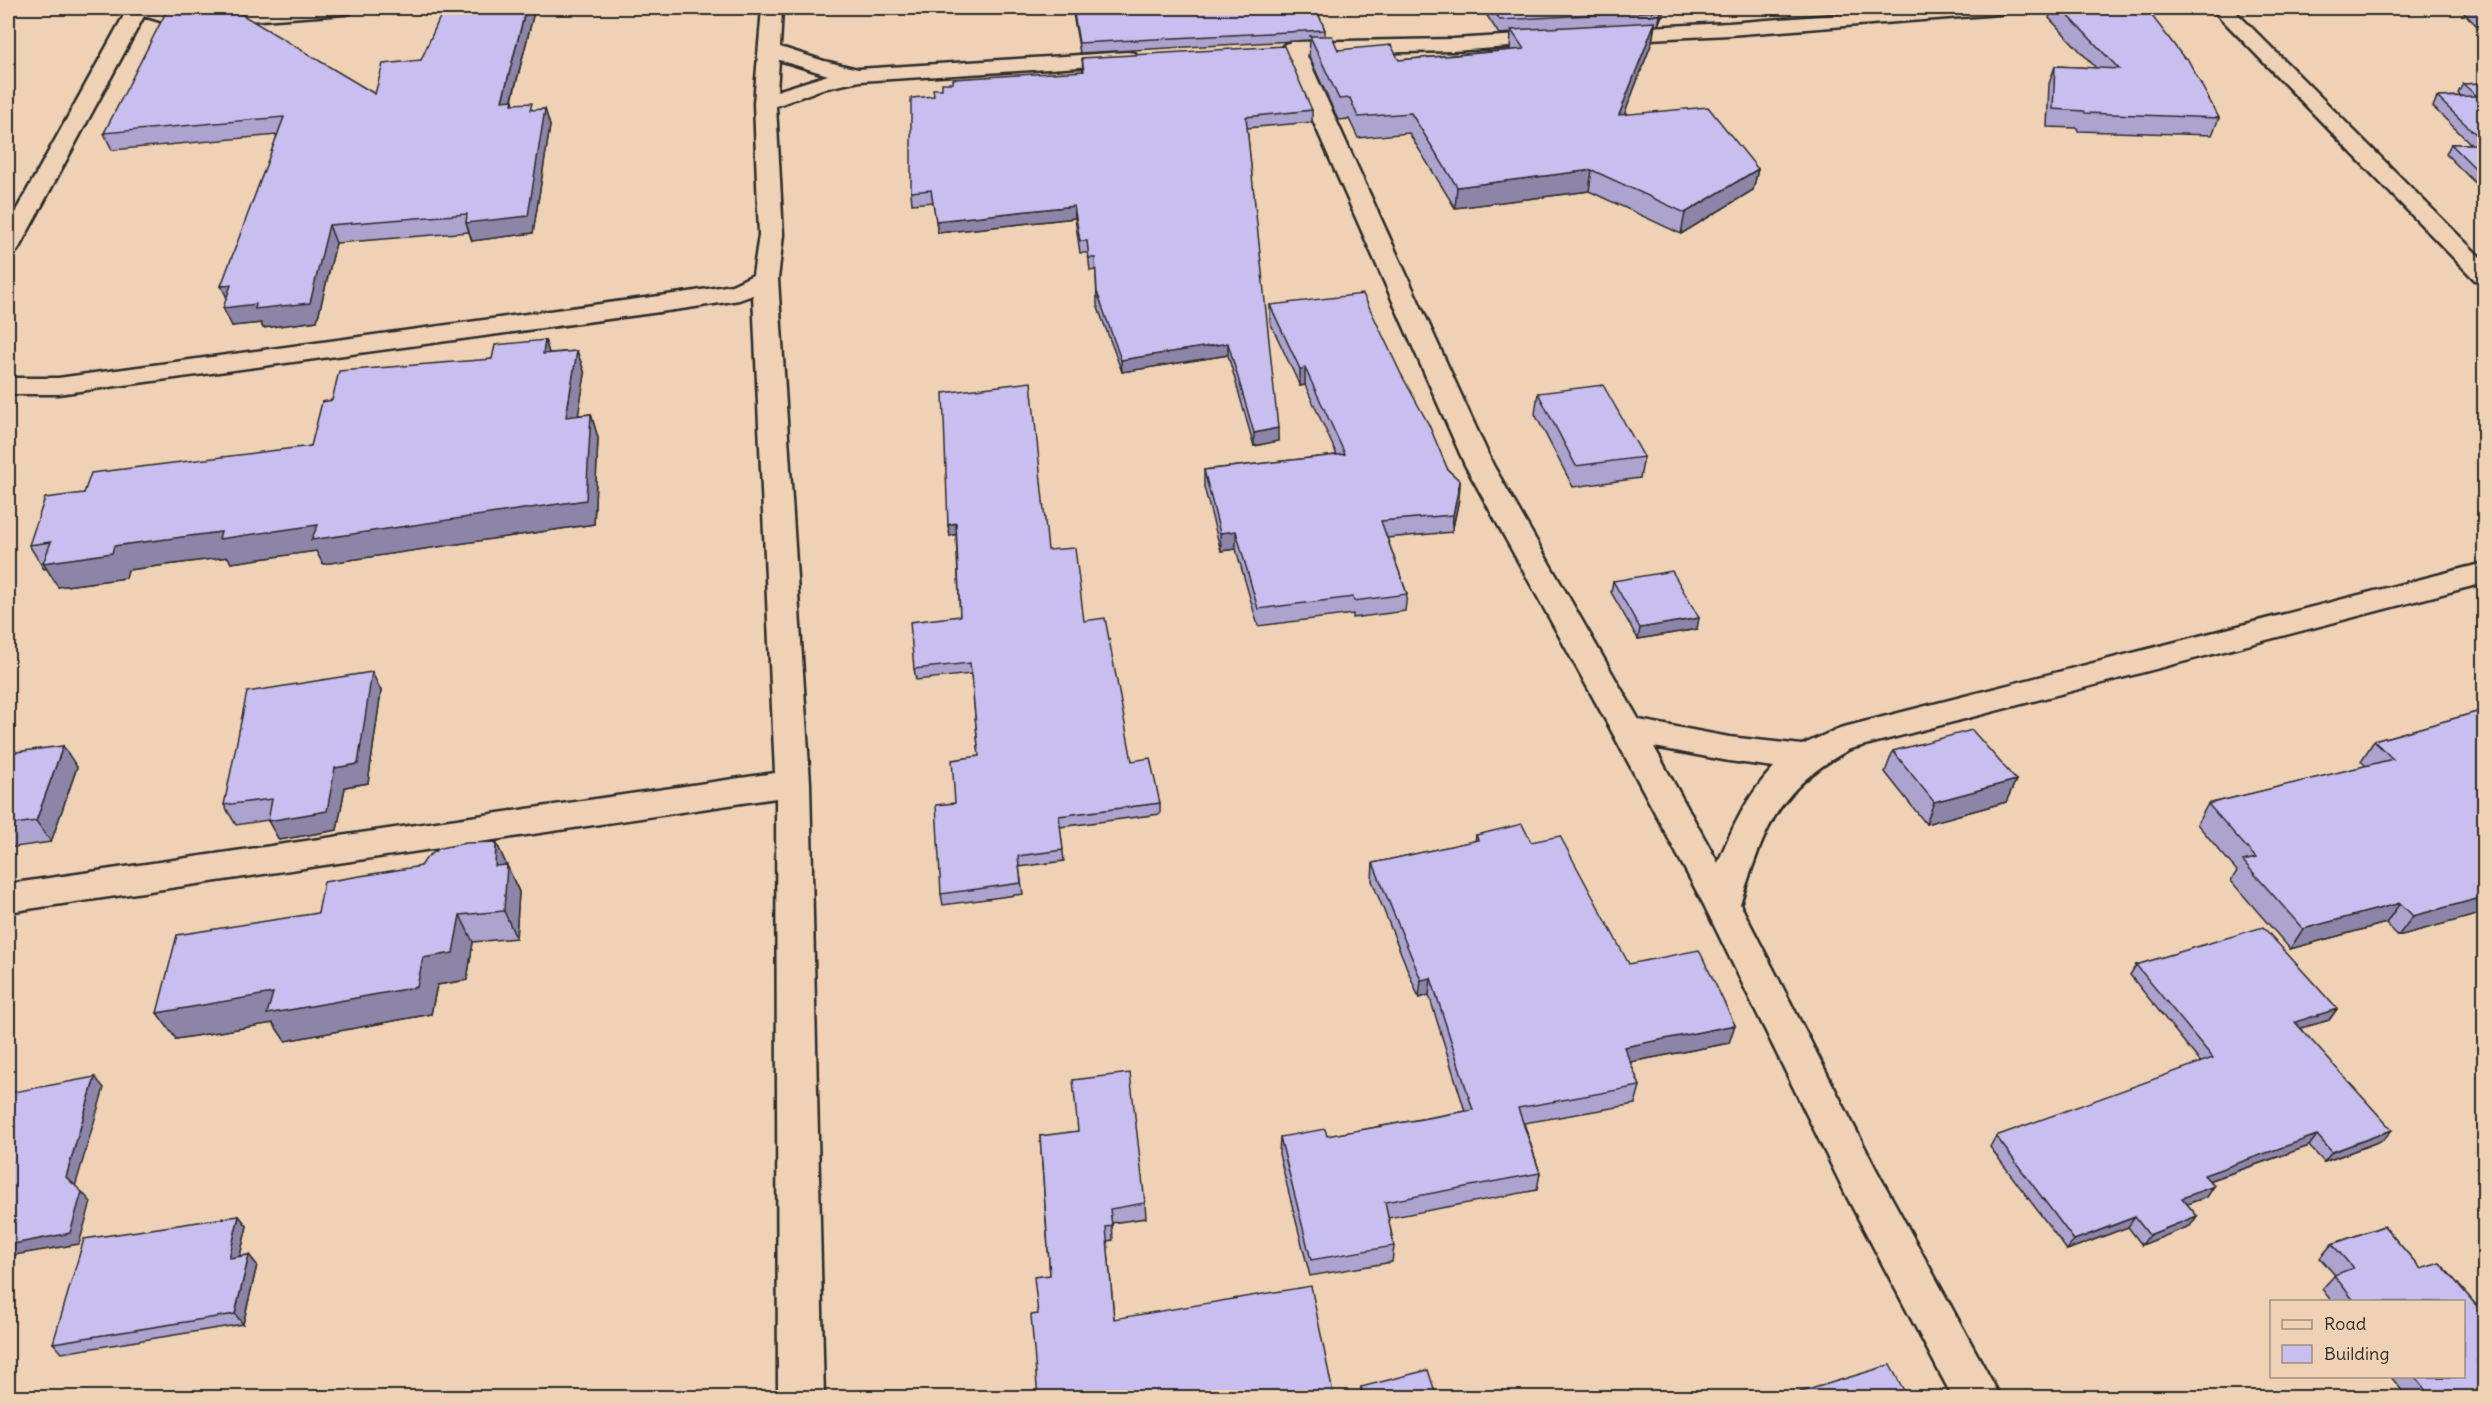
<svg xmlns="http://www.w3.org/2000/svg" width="2492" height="1405" viewBox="0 0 2492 1405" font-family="Delius,sans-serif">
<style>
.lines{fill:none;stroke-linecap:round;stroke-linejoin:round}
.minor-casing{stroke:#2b2b2b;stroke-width:5}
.minor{fill:#efd2b5;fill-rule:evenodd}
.wall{fill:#aca3ce;stroke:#2b2b2b;stroke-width:1.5}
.shaded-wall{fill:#8c85a8;stroke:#2b2b2b;stroke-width:1.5}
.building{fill:#c8bef0;stroke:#2b2b2b;stroke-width:1.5}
</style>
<rect width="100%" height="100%" fill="#efd2b5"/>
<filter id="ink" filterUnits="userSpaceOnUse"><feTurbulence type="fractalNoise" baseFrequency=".0167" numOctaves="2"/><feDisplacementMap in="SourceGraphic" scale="12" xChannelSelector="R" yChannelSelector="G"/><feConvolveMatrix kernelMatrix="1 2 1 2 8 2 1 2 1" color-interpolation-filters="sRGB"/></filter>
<g filter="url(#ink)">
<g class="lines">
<!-- minor casing -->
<g class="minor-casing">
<path id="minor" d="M128 8C151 5 173 14 196 13 249 10 304 2 356 8L353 12 346 14 193 25 167 23 144 16 20 246 17 251 8 253V225Z
M762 8H782L780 47 824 61 858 69 1127 52 1135 53 1138 58 1135 63 1127 64 860 81 822 89 776 106 783 235 778 279 810 783 824 1398H778L776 798 8 912V884L775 773 753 295 739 300 689 308 58 394H8V378H58L689 292 732 285 753 275 759 235 754 103ZM779 60 828 75 777 91Z
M1927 8H2010L2007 12 2000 14 1729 35 1610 41 1603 39 1600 35 1603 31 1610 29 1729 23Z
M2211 8H2232L2484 261V282L2475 280Z
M1555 33 1562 35 1566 39 1562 43 1453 51 1306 54 1493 465 1639 720 1729 737 1802 745 1840 728 2484 563V583L1850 749C1776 789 1765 829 1740 904L1877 1171 2001 1398H1953L1847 1197 1704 905 1611 730 1465 465 1281 48 1285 44 1292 42 1453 39ZM1654 747 1729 761 1774 767C1748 794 1732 828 1718 863Z"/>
</g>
<!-- minor -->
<use href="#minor" class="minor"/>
</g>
<!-- wall -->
<path class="wall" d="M180 8H212L213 9 375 94 421 60 535 8 512 100H513L514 104 534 110 545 109 550 126 533 233 472 241 469 232 336 243 317 321 263 328 261 323 232 326 277 135 112 150 104 133 186 11 203 10H181Z
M1072 8H1316L1325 30V36L1338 50 1399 60 1510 50 1511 33 1499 34 1482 8H1665L1658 25H1655L1652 42 1624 115 1758 169 1753 190 1681 234 1589 191 1455 208 1409 133 1358 138 1349 119 1338 120 1309 56 1310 40 1080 53Z
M2052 8H2146L2219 118 2212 135 2078 131 2077 128 2047 127 2049 84 2055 66 2096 68 2049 18Z
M2459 8H2484V33Z
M1082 58 1312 110V122L1247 128 1278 441 1254 446 1228 355 1122 372 1097 305 1096 270 1090 271 1088 253H1080L1075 218 938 233 933 202 912 204 911 192 934 96 1083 71Z
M2484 83V192L2446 154 2451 144H2471L2433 107 2437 97 2461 96 2458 93 2463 84Z
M1270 305 1401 374 1448 470 1460 481 1459 499 1452 532 1387 538 1407 594 1405 611 1353 618V614L1258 626 1236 549 1221 551 1204 487V470L1337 455 1305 385 1300 386 1270 322Z
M545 340 549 353 577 351 585 374 578 415 591 414 598 438 594 524 323 564 316 551 231 563 228 557 128 570 126 578 58 587 47 568 44 569 29 545 84 493 311 446 332 400 492 359Z
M1538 393 1644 457 1640 478 1573 487 1535 414Z
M948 525 1048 550 1084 621 1132 761 1160 803V814L1060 827 1064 861 1019 867 1023 894 943 905 941 894 955 803 979 756 971 674 916 680 914 669 960 616 956 534 950 536Z
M1613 581 1697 629 1638 639 1611 592Z
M381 691 368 783 345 787 337 830 279 840 268 820 236 825 224 805Z
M2484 710V913L2398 936 2386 923 2290 949 2231 881 2237 871 2197 824 2208 804 2366 766 2361 761 2374 741Z
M1893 751 2016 780 2006 802 1926 824 1885 772Z
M8 753 77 767 51 842 8 848Z
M1476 835 1531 842 1629 964 1729 1043 1630 1062 1640 1086 1635 1104 1524 1123 1540 1173 1537 1190 1388 1218 1394 1246 1392 1262 1310 1276 1279 1154 1280 1137 1327 1136 1465 1111 1429 995 1419 998 1372 881 1373 863 1475 841Z
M496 842 519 892 516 938 473 942 467 980 437 985 431 1014 285 1041 273 1023 176 1039 318 913 421 866Z
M2136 965 2337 1009 2329 1020 2301 1028 2383 1140 2324 1162 2309 1146 2209 1181 2214 1186 2207 1197 2187 1204 2197 1216 2190 1226 2142 1245 2128 1227 2067 1250 1990 1147 1996 1136 2201 1063 2130 975Z
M1040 1136 1145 1203 1146 1218 1112 1223 1113 1240 1107 1241 1114 1319 1038 1314 1050 1275Z
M239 1216 247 1226 240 1256 249 1255 257 1265 243 1324 62 1353 53 1343Z
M2384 1226 2421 1269 2440 1263 2476 1305 2484 1302V1366L2483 1367 2484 1369V1398H2408L2391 1377H2463V1302H2332L2322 1289 2335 1275 2320 1258 2332 1244Z
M1361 1387 1437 1398H1360Z"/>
<!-- shaded-wall -->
<path class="shaded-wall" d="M526 8H535L507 118 502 101Z
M1662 8H1665L1658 25 1661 11Z
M1655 22 1652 42 1616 136 1619 115Z
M545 109 550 126 533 233 472 241 466 223Z
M1758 169 1753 190 1681 234 1685 213Z
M1592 170 1589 191 1455 208 1457 187Z
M1074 206 1075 218 938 233 936 221Z
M329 225 336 243 317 321 263 328 261 323 232 326 223 308Z
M231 285 230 304 221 286Z
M545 340 552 364 543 354Z
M1228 343V355L1122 372 1121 360Z
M577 351 585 374 574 441 566 417Z
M1305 368V385L1300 386V369Z
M591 414 598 438 594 524 323 564 316 551 231 563 228 557 128 570 126 578 58 587 43 563 114 546Z
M1278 428V441L1254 446V433Z
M1460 481 1459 499 1452 532 1453 515Z
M956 523 957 534 950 536 948 525Z
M1236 531V549L1221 551 1220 533Z
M1699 618 1697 629 1638 639 1640 628Z
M372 672 381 691 368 783 345 787 337 830 279 840 268 821 335 768Z
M63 746 77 767 51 842 36 821Z
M2016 780 2006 802 1926 824 1934 802Z
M496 842 519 892 516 938 504 911 495 866Z
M2484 897V913L2398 936 2413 916Z
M2400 903 2386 923 2290 949 2303 929Z
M460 915 473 942 467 980 437 985 431 1014 285 1041 273 1023 176 1039 157 1013 423 958Z
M1431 978 1429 995 1419 998 1421 980Z
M2337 1009 2329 1020 2288 1032 2295 1022Z
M1735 1025 1729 1043 1620 1064 1624 1047Z
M95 1077 104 1088 75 1187 66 1177Z
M2392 1130 2383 1140 2324 1162 2332 1152Z
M2317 1135 2309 1146 2197 1185 2204 1175Z
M2214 1186 2207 1197 2175 1208 2182 1198Z
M82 1192 91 1202 79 1244 8 1256V1245Z
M239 1216 247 1226 237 1268 229 1258Z
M2197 1216 2190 1226 2142 1245 2149 1235Z
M2135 1217 2128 1227 2067 1250 2074 1240Z
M249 1255 257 1265 243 1324 235 1314Z
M2484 1358V1366L2463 1374 2477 1361Z"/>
<!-- building -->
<path class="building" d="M231 8 375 94 383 64 421 60 444 8H526L502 101 513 100 512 104 532 103 530 110 545 109 528 216 466 223 467 214 329 225 310 303 255 309 256 304 223 308 231 285 221 286 284 117 104 133 167 10 186 11Z
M1073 8H1316L1325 30 1079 43Z
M1492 8H1662L1661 11 1500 20Z
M2061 8H2146L2184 58H2187L2219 118 2085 113 2084 111 2053 109 2055 66 2119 69Z
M2473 8H2484V19Z
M1655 22 1619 115 1708 107 1758 169 1685 213 1592 170 1457 187 1411 113 1358 117 1350 98 1339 99 1310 36H1332L1338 50 1391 45 1399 60 1524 49 1511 30Z
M1284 46 1312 110 1246 117 1278 428 1254 433 1228 343 1121 360 1097 292 1095 258H1089L1087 241H1080L1074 206 936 221 931 190 911 192V98L934 96 933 89H942V83H953V79L1084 71 1082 58Z
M2484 83V142L2437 97 2477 96 2463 84Z
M2451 144H2484V177Z
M1363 294 1401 374 1429 425 1448 470 1460 481 1453 515 1381 521 1407 594 1354 601 1353 597 1258 609 1236 531 1220 533 1204 470 1345 454 1305 368 1300 369 1270 305Z
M545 340 543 354 577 351 566 417 591 414 586 500 311 540 318 525 219 539 221 532 114 546 112 553 43 563 51 542 29 545 45 498 84 493 91 473 311 446 322 402 332 400 339 371 492 359 495 345Z
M1031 382 1048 550 1075 548 1084 621 1105 618 1132 761 1150 758 1160 803 1059 816 1063 850 1018 856 1021 883 941 894 936 805 955 803 952 760 979 756 970 663 914 669 910 622 960 616 956 523 948 525 943 393Z
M1603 385 1644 457 1576 466 1538 393Z
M1672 571 1699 618 1640 628 1613 581Z
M372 672 358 764 335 768 327 811 268 821 272 799 224 805 247 692Z
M2484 710V897L2413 916 2400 903 2303 929 2243 861 2256 858 2208 804 2393 759 2374 741Z
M1972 730 2016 780 1934 802 1893 751Z
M63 746 36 821 8 825V753Z
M1522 824 1531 842 1560 836 1629 964 1699 950 1735 1025 1624 1047 1640 1086 1518 1108 1540 1173 1385 1202 1394 1246 1311 1260 1280 1137 1325 1129 1327 1136 1473 1110 1431 978 1421 980 1373 863 1478 840 1476 835Z
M496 842 495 866 507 865 504 911 460 915 453 953 423 958 417 987 267 1014 273 993 157 1013 177 935 318 913 324 882 421 866 427 857 440 848 466 843Z
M2263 927 2337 1009 2295 1022 2392 1130 2332 1152 2317 1135 2204 1175 2214 1186 2182 1198 2197 1216 2149 1235 2135 1217 2074 1240 1996 1136 2213 1058 2136 965Z
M1130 1073 1145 1203 1110 1209 1112 1226 1106 1227 1114 1319 1311 1286 1334 1398H1038L1031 1315 1038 1314 1034 1277 1050 1275 1040 1136 1078 1131 1073 1080Z
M95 1077 66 1177 82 1192 70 1233 8 1245V1093Z
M239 1216 229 1258 249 1255 235 1314 53 1343 84 1239Z
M2384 1226 2421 1269 2440 1263 2476 1305 2484 1302V1358L2477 1361 2484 1369V1398H2432L2415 1377H2463V1302H2355L2334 1275 2353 1268 2332 1244Z
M1890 1365 1908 1398H1781Z
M1428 1370 1437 1398H1364L1361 1387Z"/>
</g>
<!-- margin -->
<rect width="2492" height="1405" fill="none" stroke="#efd2b5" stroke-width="30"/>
<rect x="15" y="15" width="2462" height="1375" fill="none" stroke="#2b2b2b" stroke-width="2" filter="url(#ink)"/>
<!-- legend -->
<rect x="2270" y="1300" width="195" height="78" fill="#efd2b5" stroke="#a18f7e" stroke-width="1.5"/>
<rect x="2282" y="1320" width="30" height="9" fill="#efd2b5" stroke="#a18f7e" stroke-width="1.5"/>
<text x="2324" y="1330" font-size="18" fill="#2b2b2b">Road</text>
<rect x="2282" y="1345" width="30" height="18" fill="#c8bef0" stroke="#a18f7e" stroke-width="1.5"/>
<text x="2324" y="1360" font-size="18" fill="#2b2b2b">Building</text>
</svg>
